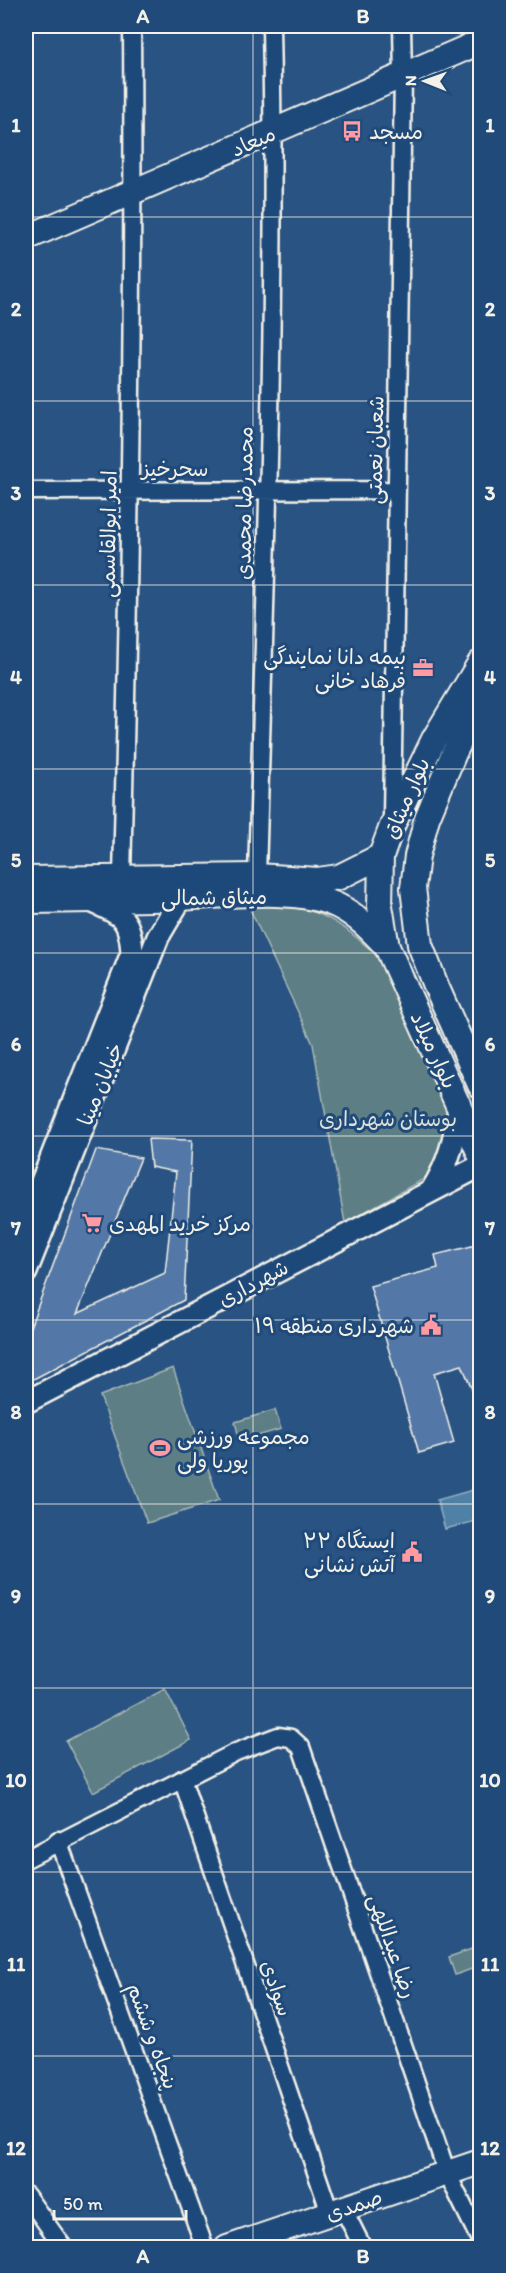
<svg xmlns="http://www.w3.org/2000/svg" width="506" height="2273" viewBox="0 0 506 2273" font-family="Itim,'Playpen Sans Arabic',sans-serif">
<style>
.green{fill:#5b7e84;stroke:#a8b8b6;stroke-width:1.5}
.water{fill:#5080a5;stroke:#92adc0;stroke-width:1.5}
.building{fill:#5378a7;stroke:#f4f1e8;stroke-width:1.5}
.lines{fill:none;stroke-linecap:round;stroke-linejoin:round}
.minor-casing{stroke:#f4f1e8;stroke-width:21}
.tertiary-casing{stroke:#f4f1e8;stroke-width:26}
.secondary-casing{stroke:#f4f1e8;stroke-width:28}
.minor{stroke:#1f4a7a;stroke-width:16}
.tertiary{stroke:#1f4a7a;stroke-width:21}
.secondary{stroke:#1f4a7a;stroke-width:24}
.grid{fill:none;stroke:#f4f1e8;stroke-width:1.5;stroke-opacity:0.55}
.labels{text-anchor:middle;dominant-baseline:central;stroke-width:6;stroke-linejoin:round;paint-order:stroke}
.poi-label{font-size:21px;fill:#f4f1e8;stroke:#1f4a7a;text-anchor:start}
.street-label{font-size:21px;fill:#f4f1e8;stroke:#1f4a7a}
.park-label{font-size:21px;fill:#dde0d9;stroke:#1f4a7a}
.neatline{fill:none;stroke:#f4f1e8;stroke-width:2}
.grid-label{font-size:20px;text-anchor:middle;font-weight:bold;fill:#f4f1e8}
</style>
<rect width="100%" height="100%" fill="#295383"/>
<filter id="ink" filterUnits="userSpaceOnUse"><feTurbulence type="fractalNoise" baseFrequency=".0167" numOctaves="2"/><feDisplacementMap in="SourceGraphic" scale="12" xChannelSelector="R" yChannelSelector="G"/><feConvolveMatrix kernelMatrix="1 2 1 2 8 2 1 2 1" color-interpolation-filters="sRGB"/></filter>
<g filter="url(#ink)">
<!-- green -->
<path class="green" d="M248 905C266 907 286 906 303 909 339 917 369 946 392 973L451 1111 446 1145 429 1176 345 1223 313 1044Z
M173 1368 219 1500 147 1523 100 1396Z
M275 1410 281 1429 240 1441 235 1422Z
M165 1689 191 1740 93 1792 66 1741Z
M480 1946V1966L455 1975 449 1957Z"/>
<!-- water -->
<path class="water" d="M480 1488V1520L445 1529 437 1500Z"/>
<!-- building -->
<path class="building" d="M148 1139 192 1140 184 1300 26 1383V1338L96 1150 141 1158 77 1314 165 1273 176 1172 151 1167Z
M480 1244V1409L462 1365 434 1373 454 1443 419 1453 370 1286 438 1268 435 1255Z"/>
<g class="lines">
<!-- minor casing -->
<g class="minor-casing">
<path id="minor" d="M26 491 397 490
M392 819 403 76 402 26
M257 876C265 593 277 309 271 26
M122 877C129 593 134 309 132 26
M182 1779 330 2213
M58 1840 205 2248
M26 1859 236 1752 278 1736 291 1738 301 1747 447 2173 480 2240
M26 2195 64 2248
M343 2208 363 2248"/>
</g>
<!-- tertiary casing -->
<g class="tertiary-casing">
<path id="tertiary" d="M432 1190C451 1159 454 1139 460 1104
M26 1222 132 953C130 917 122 915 91 901
M26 1272 158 937 181 898
M26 1402 480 1166"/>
</g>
<!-- secondary casing -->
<g class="secondary-casing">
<path id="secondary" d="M26 238 480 42
M480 663 434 739 392 826 381 856 380 906 387 947 480 1154
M480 701 454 753 427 818 417 856 413 888 420 945 437 988 480 1085
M26 879 257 876 318 880 339 877 381 856
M26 901C77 900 129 900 180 898 225 896 298 886 338 906 358 916 372 931 387 947
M227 2248 480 2162"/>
</g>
<!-- minor -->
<use href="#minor" class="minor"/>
<!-- tertiary -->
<use href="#tertiary" class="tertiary"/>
<!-- secondary -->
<use href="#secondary" class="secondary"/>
</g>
</g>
<!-- grid -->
<path class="grid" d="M253 26V2248M26 217H480M26 401H480M26 585H480M26 769H480M26 953H480M26 1136H480M26 1320H480M26 1504H480M26 1688H480M26 1872H480M26 2056H480"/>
<!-- icons -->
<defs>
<g id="bus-bare" transform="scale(1.62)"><path d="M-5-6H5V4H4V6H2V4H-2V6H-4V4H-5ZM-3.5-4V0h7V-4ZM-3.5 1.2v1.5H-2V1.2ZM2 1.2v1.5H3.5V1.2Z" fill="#ff9aa2" stroke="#1f4a7a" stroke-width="2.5" paint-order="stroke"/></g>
<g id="office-bare" transform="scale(1.62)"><path d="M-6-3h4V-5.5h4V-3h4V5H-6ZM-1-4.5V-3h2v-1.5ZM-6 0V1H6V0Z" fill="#ff9aa2" stroke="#1f4a7a" stroke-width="2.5" paint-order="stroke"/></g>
<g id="supermarket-bare" transform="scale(1.62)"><path d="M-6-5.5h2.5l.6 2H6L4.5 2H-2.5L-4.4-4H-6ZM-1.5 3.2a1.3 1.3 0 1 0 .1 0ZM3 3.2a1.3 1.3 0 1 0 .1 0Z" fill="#ff9aa2" stroke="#1f4a7a" stroke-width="2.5" paint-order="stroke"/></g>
<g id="civic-bare" transform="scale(1.62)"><path d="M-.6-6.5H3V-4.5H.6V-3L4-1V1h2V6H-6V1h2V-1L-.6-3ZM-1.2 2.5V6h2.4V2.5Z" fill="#ff9aa2" stroke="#1f4a7a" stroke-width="2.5" paint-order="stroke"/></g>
<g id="stadium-bare" transform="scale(1.62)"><path d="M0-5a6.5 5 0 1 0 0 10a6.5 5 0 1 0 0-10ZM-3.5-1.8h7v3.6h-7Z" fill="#ff9aa2" stroke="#1f4a7a" stroke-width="2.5" paint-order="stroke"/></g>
</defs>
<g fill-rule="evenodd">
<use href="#bus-bare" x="352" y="131"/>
<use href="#office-bare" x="423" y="668"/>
<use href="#supermarket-bare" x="92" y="1223"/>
<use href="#civic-bare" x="431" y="1325"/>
<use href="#stadium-bare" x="160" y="1448"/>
<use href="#civic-bare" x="412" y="1552"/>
</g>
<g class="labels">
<!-- poi labels -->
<g class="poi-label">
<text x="369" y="131">مسجد</text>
<text x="406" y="656" text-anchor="end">بیمه دانا نمایندگی<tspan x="406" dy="24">فرهاد خانی</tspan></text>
<text x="109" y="1223">مرکز خرید المهدی</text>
<text x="414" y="1325" text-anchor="end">شهرداری منطقه ۱۹</text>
<text x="177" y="1436">مجموعه ورزشی<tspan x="177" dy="24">پوریا ولی</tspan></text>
<text x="395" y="1540" text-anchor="end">ایستگاه ۲۲<tspan x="395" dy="24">آتش نشانی</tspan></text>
</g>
<!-- street labels -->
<g class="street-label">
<text transform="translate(253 141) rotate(-24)">میعاد</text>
<text transform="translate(375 450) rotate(-89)">شعبان نعمتی</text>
<text x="175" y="468">سحرخیز</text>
<text transform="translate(244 503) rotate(-89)">محمدرضا محمدی</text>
<text transform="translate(108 534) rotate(-89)">امیر ابوالقاسمی</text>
<text transform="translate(406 798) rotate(-66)">بلوار میثاق</text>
<text transform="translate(214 897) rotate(-1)">میثاق شمالی</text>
<text transform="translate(434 1050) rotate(65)">بلوار میلاد</text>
<text transform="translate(100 1084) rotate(-68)">خیابان مینا</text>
<text transform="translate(253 1283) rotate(-28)">شهرداری</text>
<text transform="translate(393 1946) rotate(71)">رضا عبداللهی</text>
<text transform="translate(277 1988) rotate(71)">سوادی</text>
<text transform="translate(153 2036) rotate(70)">پنجاه و ششم</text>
<text transform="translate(354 2205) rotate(-19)">صمدی</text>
</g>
<!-- park labels -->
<g class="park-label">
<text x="388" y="1118">بوستان شهرداری</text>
</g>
</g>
<!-- margin -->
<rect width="506" height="2273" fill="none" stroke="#1f4a7a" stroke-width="66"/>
<!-- north arrow -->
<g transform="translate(425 81) rotate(271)" stroke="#1f4a7a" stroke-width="4.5" paint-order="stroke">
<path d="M0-4.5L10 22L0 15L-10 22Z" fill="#f4f1e8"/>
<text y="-9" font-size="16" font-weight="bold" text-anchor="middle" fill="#f4f1e8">N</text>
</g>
<!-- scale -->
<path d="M54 2210v9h132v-9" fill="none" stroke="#f4f1e8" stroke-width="3"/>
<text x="63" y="2210" font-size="18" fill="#f4f1e8" stroke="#1f4a7a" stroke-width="4.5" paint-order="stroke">50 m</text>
<rect x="33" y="33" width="440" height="2207" class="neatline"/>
<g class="grid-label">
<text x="143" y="23">A</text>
<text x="363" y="23">B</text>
<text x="16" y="132">1</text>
<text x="490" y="132">1</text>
<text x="16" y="316">2</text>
<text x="490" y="316">2</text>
<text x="16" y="500">3</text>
<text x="490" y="500">3</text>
<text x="16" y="684">4</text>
<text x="490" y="684">4</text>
<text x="16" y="867">5</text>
<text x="490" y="867">5</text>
<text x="16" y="1051">6</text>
<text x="490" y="1051">6</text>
<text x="16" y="1235">7</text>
<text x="490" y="1235">7</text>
<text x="16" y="1419">8</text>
<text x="490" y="1419">8</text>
<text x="16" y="1603">9</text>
<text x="490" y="1603">9</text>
<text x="16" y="1787">10</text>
<text x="490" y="1787">10</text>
<text x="16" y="1971">11</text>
<text x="490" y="1971">11</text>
<text x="16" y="2155">12</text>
<text x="490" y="2155">12</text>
<text x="143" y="2263">A</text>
<text x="363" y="2263">B</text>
</g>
</svg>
